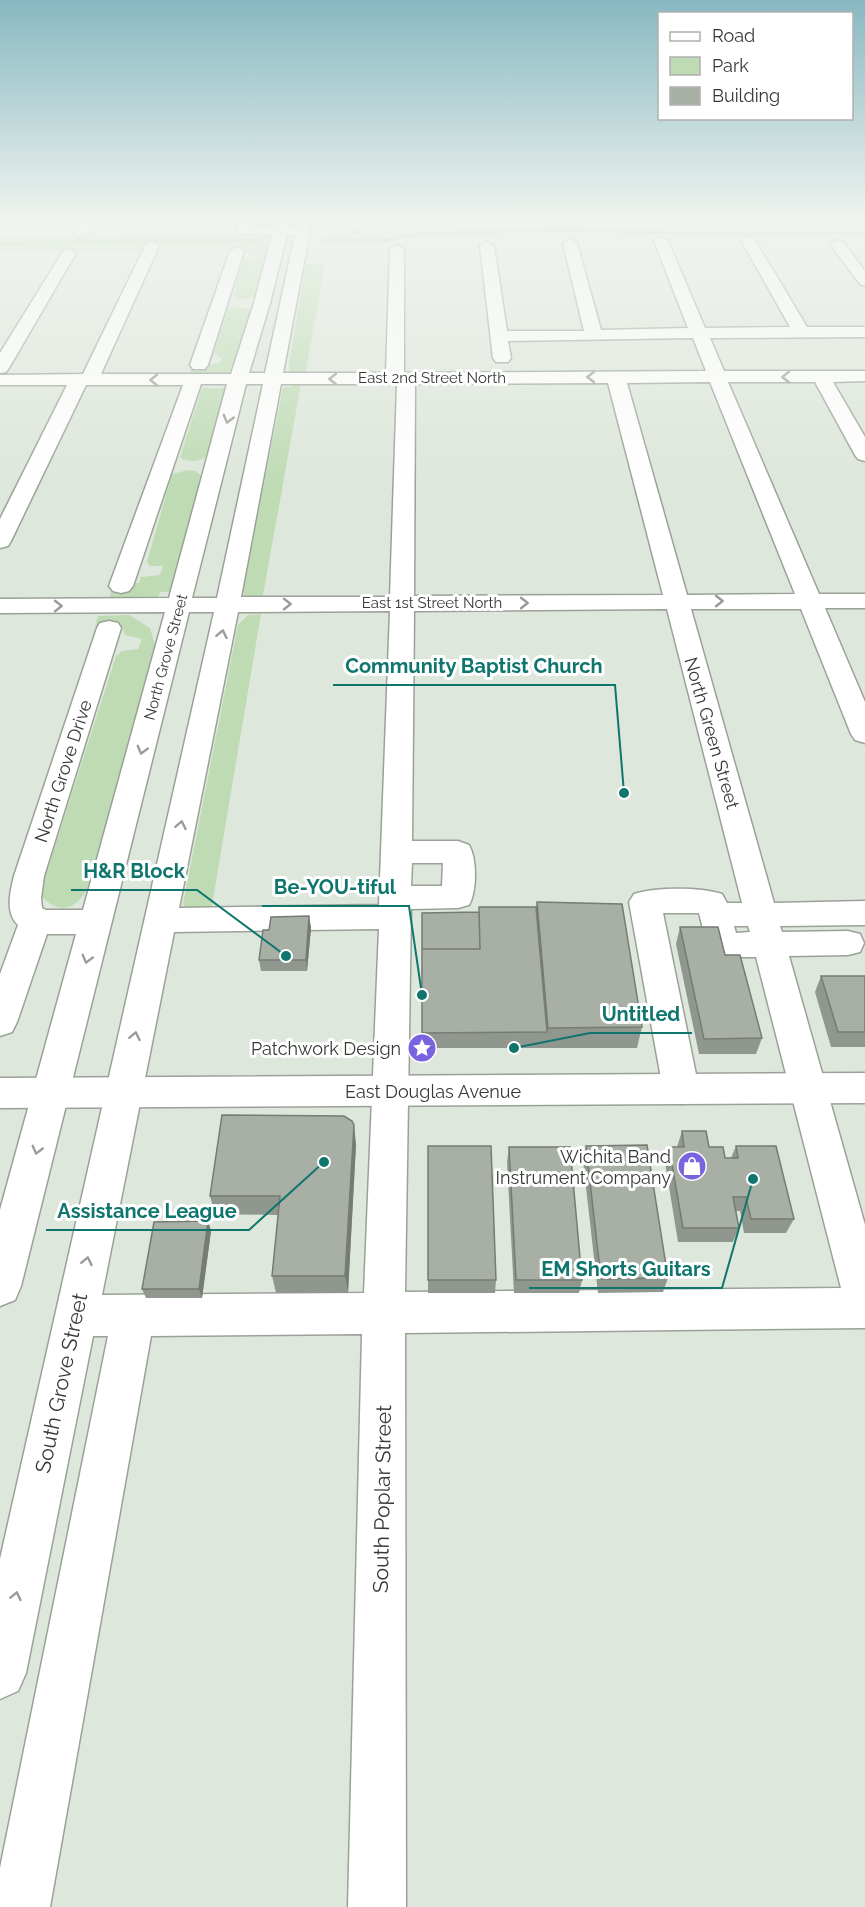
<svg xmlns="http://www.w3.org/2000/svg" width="865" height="1907" viewBox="0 0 865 1907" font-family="Raleway,sans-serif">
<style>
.green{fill:#bedbb4}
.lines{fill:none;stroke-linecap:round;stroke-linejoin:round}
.stream{stroke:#95bf87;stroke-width:4}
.minor-casing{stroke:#9aa298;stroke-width:3}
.major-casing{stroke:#9aa298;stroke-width:3}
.minor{fill:#fff;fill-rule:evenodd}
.major{fill:#fff;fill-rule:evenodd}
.wall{fill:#90978e}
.shaded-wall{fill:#767b74}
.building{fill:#a8b0a5;stroke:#767b74;stroke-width:1.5}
.oneway{stroke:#9a9c9a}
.labels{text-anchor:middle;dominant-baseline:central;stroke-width:6;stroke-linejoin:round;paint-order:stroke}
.far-street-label{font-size:15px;fill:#363a35;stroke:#fff}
.street-label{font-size:18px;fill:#363a35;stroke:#fff}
.poi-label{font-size:18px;fill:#363a35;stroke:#fff;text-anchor:end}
.near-street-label{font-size:21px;fill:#363a35;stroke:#fff}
.leader{fill:none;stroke:#0f766e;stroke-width:2}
.callout-dot{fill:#0f766e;stroke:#fff;stroke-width:2}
.callout-label{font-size:20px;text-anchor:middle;font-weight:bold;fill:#0f766e;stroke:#fff;stroke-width:6;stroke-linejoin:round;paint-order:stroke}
</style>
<rect width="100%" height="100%" fill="#dee7db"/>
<!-- green -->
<path class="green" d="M238 234 273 236 256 297 237 300 233 296 243 260 256 257 257 255 247 253 246 249 153 248 151 251H0V244H261V240L0 241V238L228 237Z
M306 264H325L305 376 290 372 289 365Z
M233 307 252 309 235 369 221 375H189L191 370 208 369 210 365 221 362 222 358 214 354 215 350 228 309Z
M293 384H301L262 600 249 599 244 595 243 590 283 387H292Z
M202 388H228L210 454C202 461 189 464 180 457Z
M188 470 196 471 203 478 172 592H160L158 598 109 599 114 583H139L141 577 160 575 163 566H150L147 562 172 474Z
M261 614 211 911H186L183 904 238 625 248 615Z
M129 615 150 628 155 645 154 655 88 887C78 909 59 915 42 897L44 880 116 656 122 651 138 649 142 639 125 635 122 627H95L98 616Z"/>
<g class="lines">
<!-- stream -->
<path class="stream" d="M322 241H382L411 235 440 233 565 230 709 234 865 233
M0 243 261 241"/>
<!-- minor casing -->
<g class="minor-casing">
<path id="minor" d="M82 221H96L86 236 81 237 74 233Z
M239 221H253L251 227H274L276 221H290L289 227H297L298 221H312L283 373H386L390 249 397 245 404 249V373L706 371 693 338 508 341 511 358 508 362H496L493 358 480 246 487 242 494 246 507 331H584L563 243 570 239 577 243 601 330 688 328 654 241 661 237 668 241 705 328 790 327 741 240 748 236 755 240 807 327H865V337L710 338 724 371H865V381L833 382 865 437V461L858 459 855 455 815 382H728L819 594H865V608H825L865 702V743L855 740 851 734 801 609H691L774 903 865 901V925L780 926 782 932 848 931 860 934 864 943 860 952 848 955 789 956 865 1225V1328L405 1333 406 1907H348L362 1334 151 1336 50 1907H0V1868L108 1336H93L26 1673 18 1691 0 1699V1559L214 612H189L21 1286 15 1300 0 1306V1210L76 934H47L17 1022 12 1032 0 1036V974L18 925C5 913 10 892 14 876L97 628 100 623 109 621 118 623 121 628 44 876 41 898 42 908 46 910H83L165 612 0 613V599L169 598 227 384H201L133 586 129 591 121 593 113 591 109 586 183 385H86L11 541 8 546 0 548V519L67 385H0V375L83 374 145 246 152 242 159 246 101 374H231L254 303 272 235 238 234 236 231ZM287 235H295L265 373H249L270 303ZM710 382 795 594 687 595 627 383ZM608 383 663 595 414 596 415 384ZM246 384H263L217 598H192ZM281 384H397L390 597H241ZM667 609 742 903H727L722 894C700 887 656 887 634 894L629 902 663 1089 668 1100 681 1104 694 1100 699 1089 663 913H699L707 945 711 954 723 957H756L841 1288 405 1292 411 909 458 908 469 905C477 891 477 859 469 845L458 841H412L414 611ZM390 611 379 905 179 908 238 612ZM412 863H443L442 886H411ZM734 926H748L750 932 736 933ZM379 929 364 1293 102 1295 174 932Z
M346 221H360L363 228 361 231H351Z
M384 221H399L392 225Z
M837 240 842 241 865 271V286L860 284 830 244Z
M237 247 244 251 208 365 205 369H193L190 365 230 251Z
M69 249 76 253 9 368 6 372 0 373V353L62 253Z"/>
</g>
<!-- major casing -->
<g class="major-casing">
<path id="major" d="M865 1073V1103L0 1108V1078Z"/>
</g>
<!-- minor -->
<use href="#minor" class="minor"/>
<!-- major -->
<use href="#major" class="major"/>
</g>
<!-- wall -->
<path class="wall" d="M537 902 642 1027 637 1048H422V913L479 912 536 907Z
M309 916 311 928 307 971H261L259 960 269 930Z
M680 927 725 955 762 1038 756 1054H699L676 944Z
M821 976H865V1047H831L815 992Z
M682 1131 709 1147 725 1158H731L736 1146 794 1219 786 1233H744L740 1211H736L739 1228 733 1242H678L665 1162 669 1147H677Z
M356 1144 348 1293H276L272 1276 278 1215 215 1214 210 1196Z
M428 1146 496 1280 495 1293H428Z
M586 1146 668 1278 663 1292 598 1293 583 1161Z
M509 1147 582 1280 579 1293H514L507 1162Z
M208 1221 211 1231 202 1298H146L142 1289Z"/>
<!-- shaded-wall -->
<path class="shaded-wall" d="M309 916 311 928 307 971 306 960Z
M354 1125 356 1144 348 1293 345 1276Z
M208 1221 211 1231 202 1298 199 1289Z"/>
<!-- building -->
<path class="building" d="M537 902 622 904 642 1027 548 1028Z
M479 907H536L547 1032 422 1033V949H480Z
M479 912 480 949H422V913Z
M309 916 306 960H259L263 930H269L271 917Z
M680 927H718L725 955H740L762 1038 704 1039Z
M821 976H865V1032H838Z
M222 1115 344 1116 352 1121 354 1125 345 1276H272L280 1196H210Z
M682 1131H706L709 1147H723L725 1158H738L736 1146H776L794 1219H751L746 1197H733L739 1228H683L669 1147H684Z
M647 1145 668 1278 601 1279 586 1146Z
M428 1146H491L496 1280H428Z
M509 1147H570L582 1280H516Z
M208 1221 199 1289H142L154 1222Z"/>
<!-- one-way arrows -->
<defs><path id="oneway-chevron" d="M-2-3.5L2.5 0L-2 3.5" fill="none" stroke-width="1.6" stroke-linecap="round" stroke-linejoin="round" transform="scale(1.5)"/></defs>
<g class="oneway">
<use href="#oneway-chevron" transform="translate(591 377) rotate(180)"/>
<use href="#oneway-chevron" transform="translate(786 377) rotate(180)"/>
<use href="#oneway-chevron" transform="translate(333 379) rotate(180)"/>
<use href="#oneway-chevron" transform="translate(154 380) rotate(180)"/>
<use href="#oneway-chevron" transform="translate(228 419) rotate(105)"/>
<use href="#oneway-chevron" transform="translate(719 601)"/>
<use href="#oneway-chevron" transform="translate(524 603)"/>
<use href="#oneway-chevron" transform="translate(287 604)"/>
<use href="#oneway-chevron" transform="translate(58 606)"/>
<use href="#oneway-chevron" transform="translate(222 634) rotate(-78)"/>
<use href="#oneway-chevron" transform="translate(142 750) rotate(105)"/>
<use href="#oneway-chevron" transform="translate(181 825) rotate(-78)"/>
<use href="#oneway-chevron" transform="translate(87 959) rotate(105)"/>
<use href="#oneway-chevron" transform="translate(135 1036) rotate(-78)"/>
<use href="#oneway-chevron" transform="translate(37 1150) rotate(105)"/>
<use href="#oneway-chevron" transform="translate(87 1261) rotate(-78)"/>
<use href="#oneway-chevron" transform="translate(16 1596) rotate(-78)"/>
</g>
<!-- sky -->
<linearGradient id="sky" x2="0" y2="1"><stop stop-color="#87b8c1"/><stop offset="0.45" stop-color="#f0f4ef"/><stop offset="1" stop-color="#f0f4ef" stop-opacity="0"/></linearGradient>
<rect width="865" height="488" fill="url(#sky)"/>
<!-- icons -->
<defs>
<g id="sight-disc" transform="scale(1.5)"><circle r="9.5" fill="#7a63de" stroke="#fff"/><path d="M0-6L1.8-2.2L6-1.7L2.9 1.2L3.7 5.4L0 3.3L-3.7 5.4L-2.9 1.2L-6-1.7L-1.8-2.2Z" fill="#fff"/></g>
<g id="shop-disc" transform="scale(1.5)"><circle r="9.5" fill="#7a63de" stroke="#fff"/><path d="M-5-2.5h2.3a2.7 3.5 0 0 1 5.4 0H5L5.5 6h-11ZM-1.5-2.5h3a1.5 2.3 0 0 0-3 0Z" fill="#fff"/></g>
</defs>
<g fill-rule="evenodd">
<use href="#sight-disc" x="422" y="1048"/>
<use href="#shop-disc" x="692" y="1166"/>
</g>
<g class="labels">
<!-- far-street labels -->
<g class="far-street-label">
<text x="432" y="378">East 2nd Street North</text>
<text x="432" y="603">East 1st Street North</text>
<text transform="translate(166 657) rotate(-75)">North Grove Street</text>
</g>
<!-- street labels -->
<g class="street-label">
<text transform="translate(712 733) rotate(74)">North Green Street</text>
<text transform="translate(63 771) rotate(-72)">North Grove Drive</text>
<text x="433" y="1091">East Douglas Avenue</text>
</g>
<!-- poi labels -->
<g class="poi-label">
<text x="401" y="1048">Patchwork Design</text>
<text x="671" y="1156">Wichita Band<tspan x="671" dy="21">Instrument Company</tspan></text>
</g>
<!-- near-street labels -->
<g class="near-street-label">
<text transform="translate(61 1383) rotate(-78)">South Grove Street</text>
<text transform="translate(382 1499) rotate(-89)">South Poplar Street</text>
</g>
</g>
<!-- callouts -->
<path class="leader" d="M624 793L615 685H333M286 956L197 890H71M422 995L409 906H262M514 1048L590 1033H692M324 1162L249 1230H46M753 1179L722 1288H529"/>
<g class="callout-dot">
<circle cx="624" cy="793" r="6"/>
<circle cx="286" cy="956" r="6"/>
<circle cx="422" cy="995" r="6"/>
<circle cx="514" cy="1048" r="6"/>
<circle cx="324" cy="1162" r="6"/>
<circle cx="753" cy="1179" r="6"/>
</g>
<g class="callout-label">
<text x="474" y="673">Community Baptist Church</text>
<text x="134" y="878">H&amp;R Block</text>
<text x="335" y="894">Be-YOU-tiful</text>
<text x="641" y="1021">Untitled</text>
<text x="147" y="1218">Assistance League</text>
<text x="626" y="1276">EM Shorts Guitars</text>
</g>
<!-- legend -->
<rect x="658" y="12" width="195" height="108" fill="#ffffff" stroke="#afb0ae" stroke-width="1.5"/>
<rect x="670" y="32" width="30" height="9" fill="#ffffff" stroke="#afb0ae" stroke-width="1.5"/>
<text x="712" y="42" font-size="18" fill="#363a35">Road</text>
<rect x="670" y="57" width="30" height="18" fill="#bedbb4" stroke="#afb0ae" stroke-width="1.5"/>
<text x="712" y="72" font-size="18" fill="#363a35">Park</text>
<rect x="670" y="87" width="30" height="18" fill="#a8b0a5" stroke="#afb0ae" stroke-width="1.5"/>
<text x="712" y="102" font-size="18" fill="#363a35">Building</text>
</svg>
